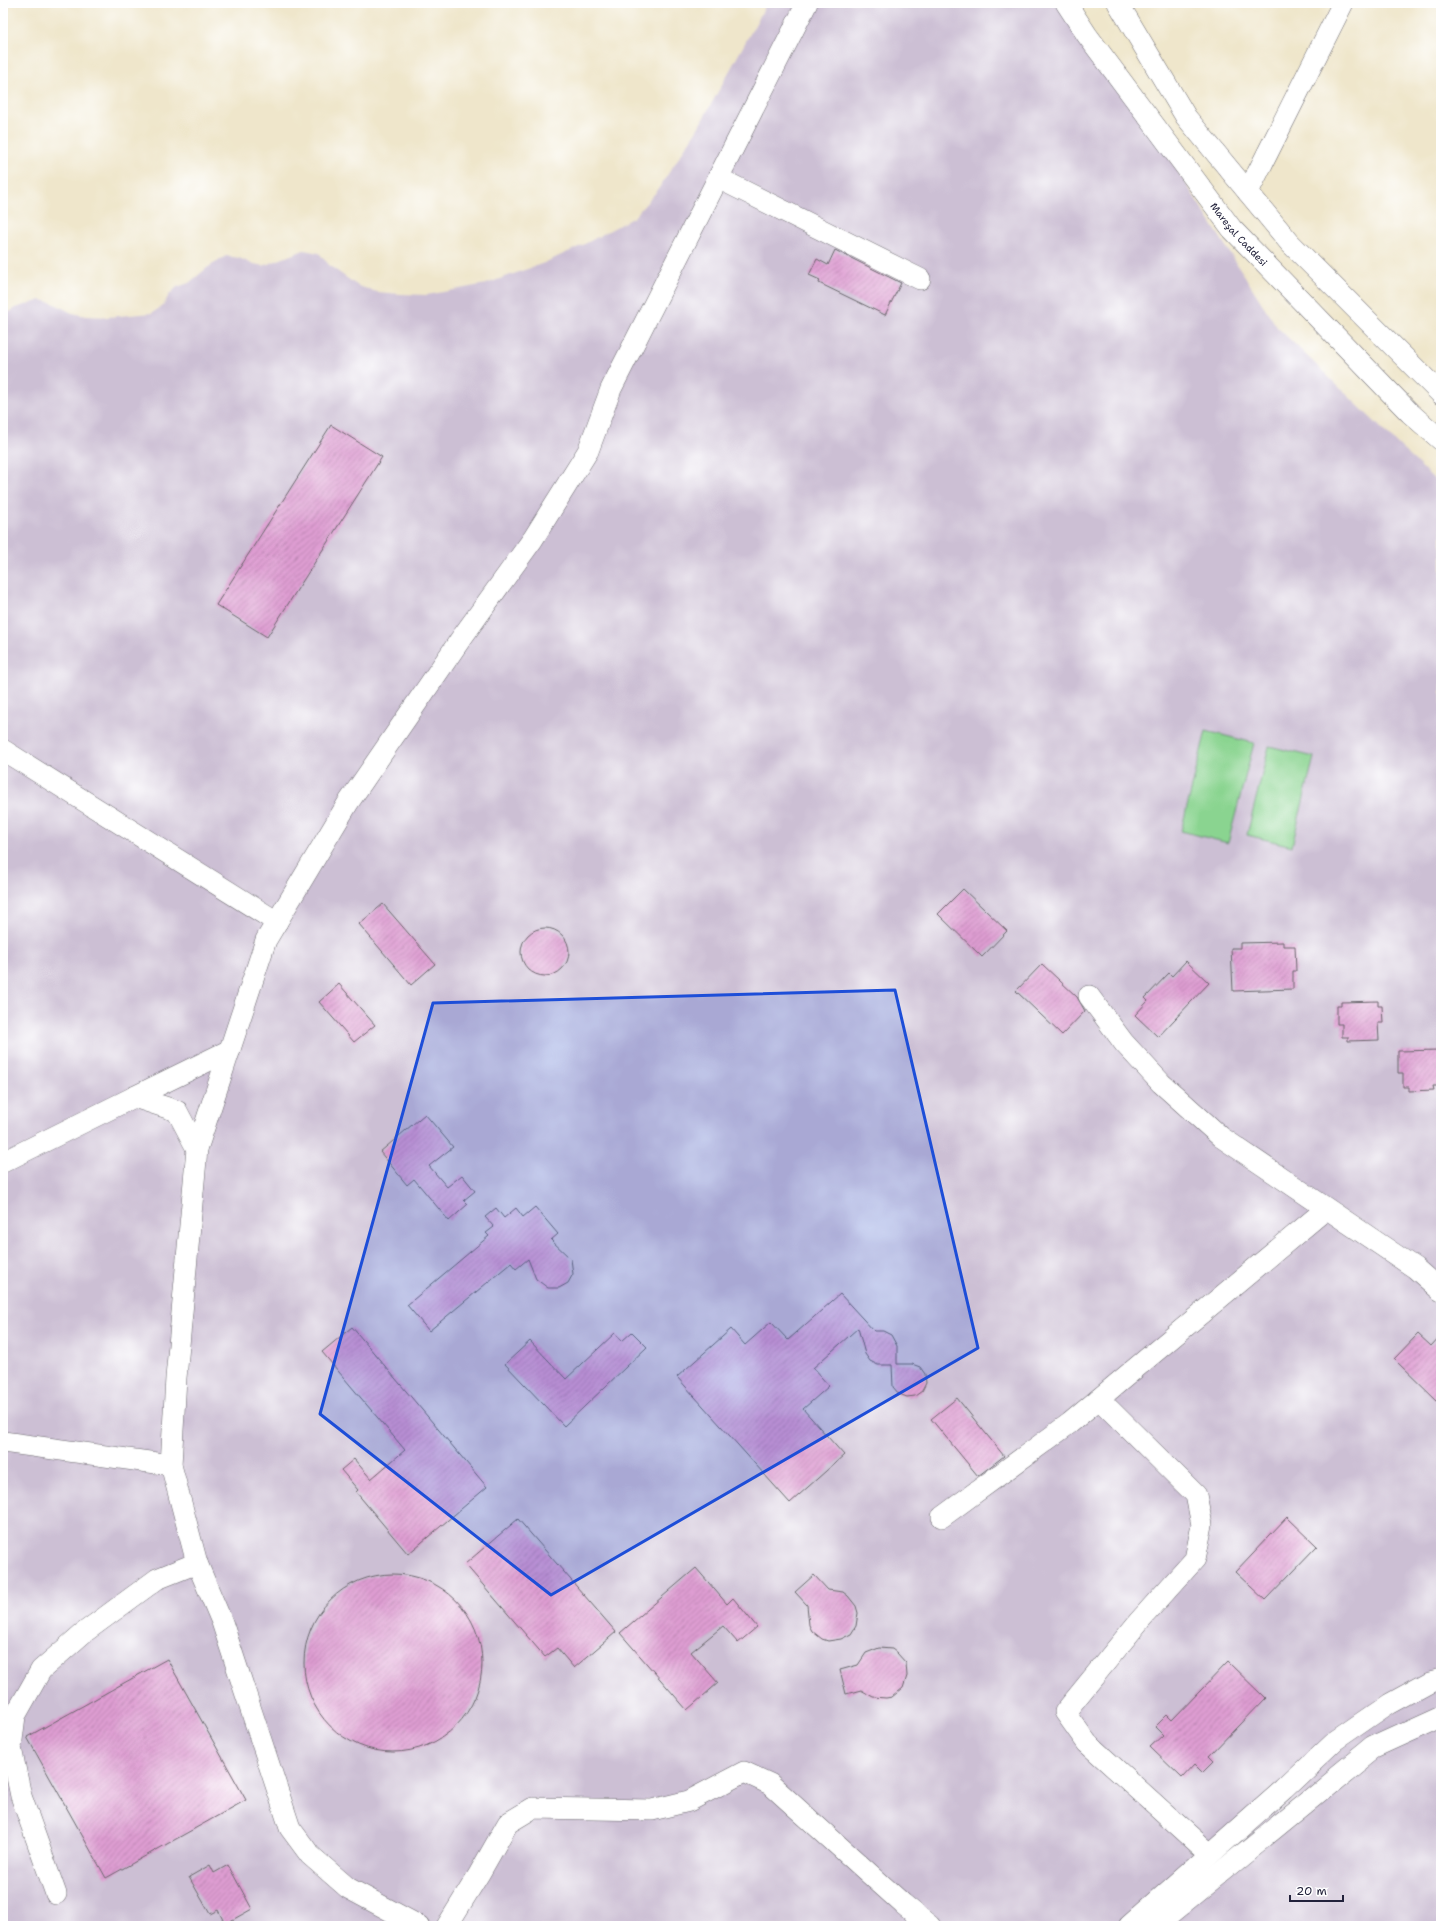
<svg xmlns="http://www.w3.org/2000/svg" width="1444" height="1929" viewBox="0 0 1444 1929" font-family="'Shantell Sans',sans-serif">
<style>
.industrial{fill:#ccbfd4}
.park{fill:#8ad490;stroke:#567b66}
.building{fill:url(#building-hatch)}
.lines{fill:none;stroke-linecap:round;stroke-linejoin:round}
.minor-casing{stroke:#6a676d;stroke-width:22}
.minor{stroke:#fff;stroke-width:21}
.marked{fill:#1d4ed8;fill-opacity:0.2;stroke:#1d4ed8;stroke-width:3;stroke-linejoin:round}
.labels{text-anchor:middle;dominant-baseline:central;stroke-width:3;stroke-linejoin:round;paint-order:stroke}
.street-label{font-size:10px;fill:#22223b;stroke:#fff}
</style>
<defs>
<pattern id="building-hatch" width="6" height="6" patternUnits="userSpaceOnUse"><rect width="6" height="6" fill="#de9dd2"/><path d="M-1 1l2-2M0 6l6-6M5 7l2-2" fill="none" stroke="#b480ac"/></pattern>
</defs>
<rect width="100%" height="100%" fill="#fff"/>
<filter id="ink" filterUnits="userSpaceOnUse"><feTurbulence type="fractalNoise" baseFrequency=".025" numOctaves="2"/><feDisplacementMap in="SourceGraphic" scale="8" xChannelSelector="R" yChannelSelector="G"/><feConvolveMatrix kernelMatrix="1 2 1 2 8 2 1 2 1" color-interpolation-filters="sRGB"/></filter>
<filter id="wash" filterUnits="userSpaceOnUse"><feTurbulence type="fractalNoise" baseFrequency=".012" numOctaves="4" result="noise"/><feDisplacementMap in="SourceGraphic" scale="16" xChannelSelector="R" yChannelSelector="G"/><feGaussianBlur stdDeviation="0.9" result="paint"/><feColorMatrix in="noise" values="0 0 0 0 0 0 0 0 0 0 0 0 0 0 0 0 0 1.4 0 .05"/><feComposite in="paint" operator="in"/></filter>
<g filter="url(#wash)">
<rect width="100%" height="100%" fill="#efe6cb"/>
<!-- industrial -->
<path class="industrial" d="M767 3H1073L1110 64 1277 327 1441 486V1922L1438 1926H3V316L16 308 41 300 53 303 72 313 86 316 108 317 152 313 163 306 169 295 177 287 189 283 207 268 226 256 239 258 250 263 263 266 304 250 319 253 330 266 358 286 377 292 400 294 427 295 486 284 544 263 583 245 634 217 657 191 698 128Z"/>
<!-- park -->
<path class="park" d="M1206 731 1254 743 1228 843 1181 831Z
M1269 746 1314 757 1292 846 1247 835Z"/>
<g id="blocks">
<!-- building -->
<path class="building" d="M835 250 901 283 885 315 819 283 820 280 809 275 817 259 828 265Z
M331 425 382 457 267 637 216 605Z
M963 889 1007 931 982 957 938 914Z
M383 904 435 964 411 985 359 924Z
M521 952a24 24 0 1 1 48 0a24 24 0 1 1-48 0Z
M1283 942V946H1295L1296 971H1293V989L1233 991 1231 948H1240V943Z
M1186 961 1209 983 1158 1037 1135 1015 1148 1001 1145 998 1169 973 1172 976Z
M1042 964 1077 997 1085 1011 1062 1035 1016 991Z
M339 984 375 1025 354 1042 319 1002Z
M1378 1001V1006H1382L1383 1023H1378L1379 1040 1348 1041V1037H1342V1024H1337V1006H1341V1002Z
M1439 1050V1055H1441L1440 1086H1433L1434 1090 1409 1091V1087H1403V1073H1398V1051Z
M425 1114 453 1147 429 1166 447 1187 462 1175 475 1191 464 1200 468 1204 449 1221 414 1179 407 1185 380 1152Z
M535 1207 558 1234 551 1240 571 1259 573 1274 568 1283 559 1288H548L536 1279 528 1259 516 1269 511 1263 429 1331 407 1305 489 1236 486 1233 494 1227 485 1217 496 1208 504 1218 516 1208 523 1217Z
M840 1294 874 1331H883L891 1335 897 1346V1364H912L920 1367 925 1374 926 1383 922 1391 915 1396 907 1397 899 1394 893 1387 892 1365H878L870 1361 865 1354 858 1328 813 1368 829 1386 803 1409 844 1455 790 1503 677 1377 731 1329 745 1345 771 1322 788 1340Z
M352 1327 487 1487 408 1554 356 1492 358 1490 341 1470 354 1459 371 1479 405 1450 322 1352Z
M632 1332 647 1347 564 1426 505 1364 530 1341 566 1379 615 1333 622 1341Z
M1418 1334 1431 1346 1441 1335V1405L1394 1359Z
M957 1398 1004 1456 978 1476 931 1419Z
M1287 1517 1317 1546 1265 1600 1235 1572Z
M518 1519 616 1632 574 1668 557 1648 545 1657 465 1564Z
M696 1568 727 1604 733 1598 757 1627 738 1643 723 1626 691 1652 718 1683 687 1710 620 1633Z
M304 1663a89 89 0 1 1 178 0a89 89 0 1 1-178 0Z
M814 1575 828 1590 843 1592 848 1596 856 1606 858 1613 856 1626 851 1634 841 1639 828 1641 822 1639 812 1631 809 1625 807 1605 795 1592Z
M879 1648 892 1649 897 1653 906 1663 907 1676 903 1688 892 1697 886 1698 873 1697 861 1690 846 1694 840 1670 858 1665 866 1653Z
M167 1659 246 1800 106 1878 27 1737Z
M1228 1662 1265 1698 1209 1756 1214 1761 1202 1773 1194 1765 1182 1778 1150 1747 1163 1735 1155 1727 1167 1715 1172 1720Z
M210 1865 214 1873 228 1865 252 1909 225 1924 218 1910 210 1914 189 1877Z"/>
</g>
</g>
<g filter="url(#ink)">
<use href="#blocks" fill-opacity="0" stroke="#6a676d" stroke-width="1"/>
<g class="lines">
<!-- minor casing -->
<g class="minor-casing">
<g id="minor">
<path id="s1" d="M1066 3 1087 35 1232 229 1410 413 1441 440"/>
<path d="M1118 3 1186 117 1290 243 1441 394"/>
<path d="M718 178 920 279"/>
<path d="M1248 192 1343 3"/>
<path d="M3 750 277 922"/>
<path d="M1089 996 1124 1043 1161 1083 1221 1137 1415 1268 1441 1291"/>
<path d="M197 1149 177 1111 134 1097 230 1050"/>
<path d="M3 1162 134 1097"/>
<path d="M1099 1399 1196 1495 1202 1525 1195 1559 1140 1620 1065 1712 1087 1743 1210 1854"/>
<path d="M3 1442 171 1465"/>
<path d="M942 1517 1070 1423 1326 1209"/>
<path d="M56 1894 21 1796 11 1748 15 1716 41 1670 82 1634 157 1579 197 1563"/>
<path d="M419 1926 348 1888 310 1855 290 1828 222 1622 197 1563 171 1465 176 1378 197 1149 266 940 348 803 460 640 533 539 588 451 611 389 807 3"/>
<path d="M447 1926 479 1874 508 1823 533 1808 652 1810 689 1801 744 1772 770 1784 903 1904 930 1926"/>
<path d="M1129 1926 1284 1789 1334 1742 1389 1704 1429 1682 1441 1679"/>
<path d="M1155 1926 1373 1748 1441 1717"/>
</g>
</g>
<!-- minor -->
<use href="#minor" class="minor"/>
</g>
</g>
<!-- marked area -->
<path class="marked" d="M895 990 978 1348 551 1595 320 1414 433 1003Z"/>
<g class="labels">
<!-- street labels -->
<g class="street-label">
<text stroke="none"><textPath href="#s1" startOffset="289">Mareşal Caddesi</textPath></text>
</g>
</g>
<!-- margin -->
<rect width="1444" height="1929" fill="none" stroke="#fff" stroke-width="16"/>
<!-- scale -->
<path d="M1290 1895v6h53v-6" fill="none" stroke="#22223b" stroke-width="2"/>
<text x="1296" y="1895" font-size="12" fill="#22223b" stroke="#ffffff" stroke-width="3" paint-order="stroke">20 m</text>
</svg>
